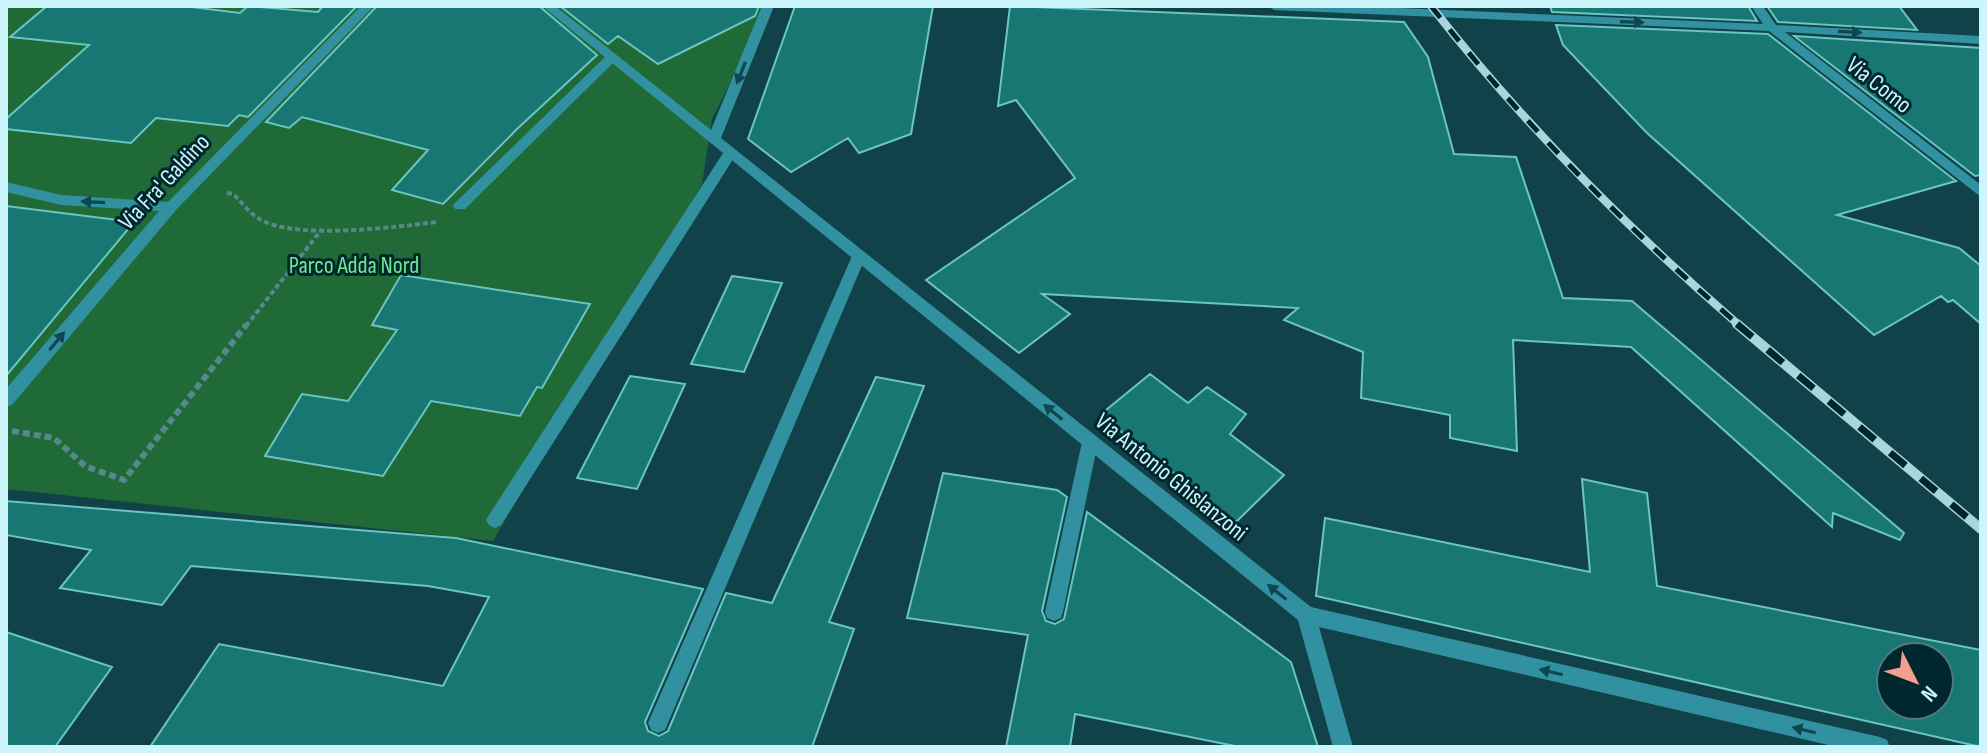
<svg xmlns="http://www.w3.org/2000/svg" width="1987" height="753" viewBox="0 0 1987 753" font-family="'Sofia Sans Condensed',sans-serif">
<style>
.green{fill:#1f6a37}
.building{fill:#187773;stroke:#6bc5c0;stroke-width:2;fill-rule:evenodd}
.lines{fill:none;stroke-linecap:round;stroke-linejoin:round}
.path-far1{stroke:#59878e;stroke-width:4;stroke-dasharray:5 3;stroke-linecap:butt}
.path{stroke:#59878e;stroke-width:6;stroke-dasharray:7 4;stroke-linecap:butt}
.lane{fill:#3291a0;fill-rule:evenodd}
.street{fill:#3291a0;fill-rule:evenodd}
.rail-far1-casing{stroke:#aad5dc;stroke-width:8}
.rail-casing{stroke:#aad5dc;stroke-width:10}
.rail-far1{stroke:#00272d;stroke-width:5;stroke-dasharray:15;stroke-linecap:butt}
.rail{stroke:#00272d;stroke-width:7;stroke-dasharray:20;stroke-linecap:butt}
.oneway{fill:#0f4750}
.labels{text-anchor:middle;dominant-baseline:central;stroke-width:6;stroke-linejoin:round;paint-order:stroke}
.street-label{font-size:24px;fill:#ccf5fc;stroke:#00272d}
.park-label{font-size:24px;fill:#6de98f;stroke:#00272d}
</style>
<rect width="100%" height="100%" fill="#114249"/>
<!-- green -->
<path class="green" d="M6 6H769L712 119 702 184 493 541 6 489Z"/>
<!-- building -->
<path class="building" d="M47 6H183L240 13 248 6 318 12 323 6H357L248 117 239 115 228 126 156 118 131 143 6 129V119L89 45 10 37Z
M377 6H539L597 55 517 129 443 204 392 190 428 150 302 117 289 128 266 122Z
M560 6H759L755 16 658 64 618 36 608 44Z
M795 6H933L911 134 859 153 848 138 791 172 748 139Z
M1010 6 1404 22 1428 57 1454 154 1516 157 1563 298 1632 301 1904 533 1900 540 1833 513 1832 527 1631 347 1513 340 1517 451 1450 438V415L1361 398 1363 352 1284 320 1298 308 1042 294 1070 314 1019 353 926 280 1075 178 1016 100 998 106Z
M1550 6H1748L1757 21 1552 12Z
M1767 6H1899L1917 30 1778 22Z
M1556 25 1768 34 1956 181 1837 215 1959 248 1981 266V324L1953 300 1948 302 1941 296 1874 335 1647 133 1563 45Z
M1794 36 1981 48V175L1975 176Z
M6 206 134 222 6 376Z
M401 275 590 304 542 388 537 387 520 416 431 401 383 476 265 456 302 394 348 401 397 330 372 325Z
M732 276 782 283 744 372 691 364Z
M1150 374 1188 403 1207 387 1246 414 1230 434 1284 475 1236 522 1100 415Z
M630 376 685 384 637 489 577 478Z
M876 377 924 386 829 622 854 629 812 747H150L219 644 443 686 489 597 428 586 191 566 162 605 60 588 91 550 6 535V501L456 538 703 589 645 722 648 731 659 736 668 731 726 593 772 603Z
M943 473 1057 490 1067 497 1042 611 1046 621 1055 624 1064 619 1087 512 1291 662 1318 747H1240L1075 714 1070 747H1006L1028 635 907 618Z
M1582 479 1647 493 1657 586 1981 650V747L1316 596 1325 518 1590 572ZM1891 657H1939V705H1891Z
M6 632 112 667 55 747H6Z"/>
<g class="lines">
<!-- path-far1 -->
<path class="path-far1" d="M227 193 233 194C242 202 250 214 261 220 299 240 393 227 437 222
M246 326 322 229"/>
<!-- path -->
<path class="path" d="M12 431 54 438 85 466 124 480 247 324"/>
<!-- lane -->
<path class="lane" d="M611 54 615 55V61L465 209H455L453 206 455 203 607 55Z
M730 149 737 153 501 525 495 528 489 525 486 520 489 515 725 150Z
M859 251 866 256 665 730 658 733 651 730 648 723 651 716 852 256Z
M1090 435 1096 437 1098 442 1063 612 1061 618 1054 621 1047 618 1045 612 1082 442 1084 437Z"/>
<!-- street -->
<path class="street" d="M361 6H374L176 210 12 405 6 407V389L159 211 61 205 6 192V182L61 195 168 202Z
M542 6H555L711 130 762 6H774L721 138 1311 607 1880 737 1887 740 1890 747H1837L1319 627 1353 747H1333L1298 620Z
M1268 6H1354L1763 24 1751 6H1763L1776 25 1981 36V44L1785 32 1981 185V197L1769 31 1274 10Z"/>
<!-- rail-far1 casing -->
<g class="rail-far1-casing">
<path id="rail-far1" d="M1431 6C1523 124 1627 228 1740 326"/>
</g>
<!-- rail casing -->
<g class="rail-casing">
<path id="rail" d="M1737 324 1981 529"/>
</g>
<!-- rail-far1 -->
<use href="#rail-far1" class="rail-far1"/>
<!-- rail -->
<use href="#rail" class="rail"/>
</g>
<!-- one-way arrows -->
<defs><path id="oneway-solid" d="M-6-.8H1V-3.2L6.5 0L1 3.2V.8H-6Z" transform="scale(2)"/></defs>
<g class="oneway">
<use href="#oneway-solid" transform="translate(1632 22) rotate(2)"/>
<use href="#oneway-solid" transform="translate(1850 32) rotate(3)"/>
<use href="#oneway-solid" transform="translate(741 73) rotate(112)"/>
<use href="#oneway-solid" transform="translate(93 202) rotate(-177)"/>
<use href="#oneway-solid" transform="translate(57 341) rotate(-50)"/>
<use href="#oneway-solid" transform="translate(1053 412) rotate(-141)"/>
<use href="#oneway-solid" transform="translate(1277 592) rotate(-141)"/>
<use href="#oneway-solid" transform="translate(1551 672) rotate(-167)"/>
<use href="#oneway-solid" transform="translate(1804 730) rotate(-167)"/>
</g>
<g class="labels">
<!-- street labels -->
<g class="street-label">
<text transform="translate(1879 85) rotate(38)">Via Como</text>
<text transform="translate(164 182) rotate(-47)">Via Fra' Galdino</text>
<text transform="translate(1171 477) rotate(39)">Via Antonio Ghislanzoni</text>
</g>
<!-- park labels -->
<g class="park-label">
<text x="354" y="265">Parco Adda Nord</text>
</g>
</g>
<!-- border -->
<rect width="1987" height="753" fill="none" stroke="#ccf5fc" stroke-width="16"/>
<!-- north arrow -->
<g transform="translate(1915 681) rotate(132)"><circle r="38" fill="#00272d" stroke="#527980" stroke-width="2"/>
<path d="M0-6L14 30L0 20L-14 30Z" fill="#f59d8e"/>
<text y="-12" font-size="22" font-weight="bold" text-anchor="middle" fill="#ccf5fc">N</text>
</g>
</svg>
